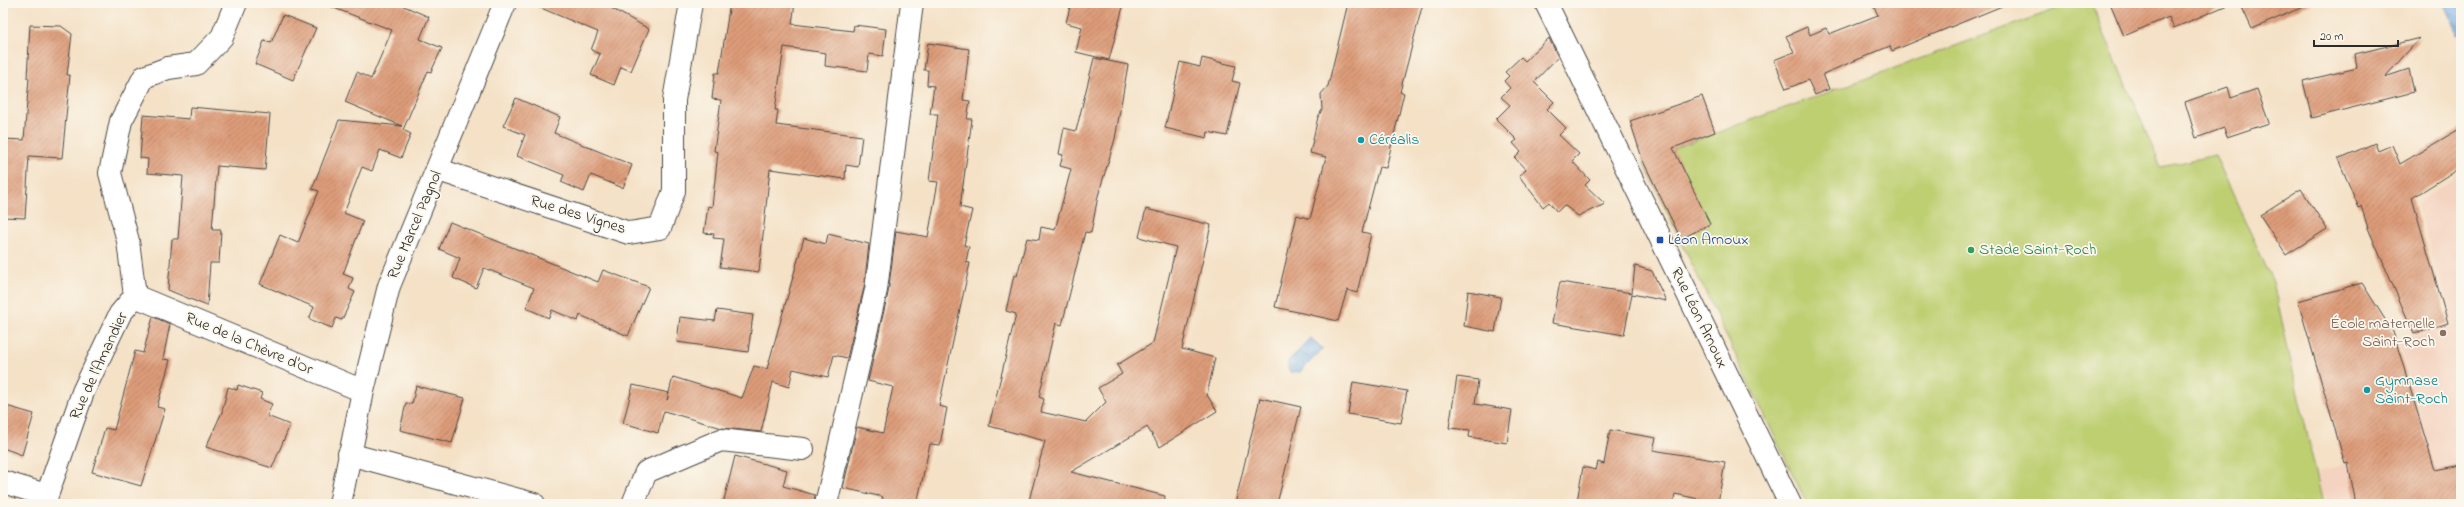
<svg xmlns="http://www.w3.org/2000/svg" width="2464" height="507" viewBox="0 0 2464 507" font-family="'Indie Flower',sans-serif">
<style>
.built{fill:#f4d3c0}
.grass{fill:#becf72;stroke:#747d4e}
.water{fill:url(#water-waves);stroke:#526d89}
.building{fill:url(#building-hatch)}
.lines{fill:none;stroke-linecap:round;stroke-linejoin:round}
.minor-casing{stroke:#494642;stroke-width:24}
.minor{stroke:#fff;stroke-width:22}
.culture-dot{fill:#0f9aa8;stroke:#fbf7ec;stroke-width:1.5}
.transit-dot{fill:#1a4fb4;stroke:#fbf7ec;stroke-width:1.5}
.leisure-dot{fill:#2e9e5b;stroke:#fbf7ec;stroke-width:1.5}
.education-dot{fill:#8d6e63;stroke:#fbf7ec;stroke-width:1.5}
.labels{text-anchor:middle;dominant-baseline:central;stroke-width:3.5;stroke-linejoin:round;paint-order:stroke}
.culture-label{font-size:16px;fill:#0d838f;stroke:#fbf7ec;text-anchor:start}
.street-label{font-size:16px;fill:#2b2b2b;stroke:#fbf7ec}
.transit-label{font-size:16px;fill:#164399;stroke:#fbf7ec;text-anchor:start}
.leisure-label{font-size:16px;fill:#27864d;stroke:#fbf7ec;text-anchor:start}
.education-label{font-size:16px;fill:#785e54;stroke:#fbf7ec;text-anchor:end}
</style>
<defs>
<pattern id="water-waves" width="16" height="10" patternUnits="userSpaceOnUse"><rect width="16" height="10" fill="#79afe7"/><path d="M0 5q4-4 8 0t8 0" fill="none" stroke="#638fbb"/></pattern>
<pattern id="building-hatch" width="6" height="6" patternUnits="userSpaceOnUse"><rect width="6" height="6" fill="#dd9c79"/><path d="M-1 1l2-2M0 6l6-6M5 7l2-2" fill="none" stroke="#b37f63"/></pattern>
</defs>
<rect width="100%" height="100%" fill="#fbf7ec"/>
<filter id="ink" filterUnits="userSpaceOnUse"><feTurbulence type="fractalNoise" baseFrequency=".025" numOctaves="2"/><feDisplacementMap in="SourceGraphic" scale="8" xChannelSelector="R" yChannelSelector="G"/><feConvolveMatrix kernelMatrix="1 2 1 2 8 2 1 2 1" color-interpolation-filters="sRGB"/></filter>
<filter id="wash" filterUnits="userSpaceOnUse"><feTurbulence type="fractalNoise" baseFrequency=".012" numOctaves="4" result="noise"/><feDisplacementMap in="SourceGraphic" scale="16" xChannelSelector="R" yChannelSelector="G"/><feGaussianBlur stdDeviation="0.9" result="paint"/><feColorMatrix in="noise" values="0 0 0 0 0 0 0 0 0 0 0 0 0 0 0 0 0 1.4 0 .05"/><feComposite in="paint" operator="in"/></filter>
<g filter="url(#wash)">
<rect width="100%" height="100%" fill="#f4e1c6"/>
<!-- built -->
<path class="built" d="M2461 173V504H2327L2326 497H2322L2318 472 2426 440 2398 342 2453 324 2417 205Z"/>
<!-- grass -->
<path class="grass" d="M2073 3H2091L2161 167 2215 155 2273 282 2323 504H1807L1642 160Z"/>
<!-- water -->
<path class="water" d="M2445 3H2461V33L2457 35Z
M1311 338 1323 349 1299 373 1297 371 1291 373 1288 369V361Z"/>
<g id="blocks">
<!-- building -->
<path class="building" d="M326 3H397L429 17 420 39 442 48 431 72 428 71 403 130 411 134 401 158 380 150 372 171 362 167 344 213 363 221 343 274 353 278 349 289 355 292 342 320 336 318 332 328 309 319 314 307 260 284 280 235 298 243 319 191 312 189 339 120 402 126 345 102 357 72 371 79 392 30 326 5Z
M529 3H602L649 29 631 71 621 67 614 85 591 75 600 54 591 50 598 32Z
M730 3H795L792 24 853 31 854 25 886 29 883 56 869 54 867 71 825 66 826 53 784 47 775 110H778L776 125 862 136 858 167 846 165 845 179 770 169 759 272 720 267 724 239 713 238 714 234 704 233 708 206 712 207 718 152 714 151 721 100 712 99 715 73H719Z
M1071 3H1124L1109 60 1076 52 1082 27 1066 23Z
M1348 3H1423L1400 92 1404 93 1386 168 1379 167 1362 232 1371 234 1357 293 1347 290 1338 321 1275 307 1297 215 1310 219 1326 157 1310 153 1318 117 1322 110 1321 94 1328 86Z
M1872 3H2007V4L1892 51 1890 46 1823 74 1829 89 1815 95 1808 80 1786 89 1774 60 1794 52 1786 36 1807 27 1810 35 1826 28 1829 34 1878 15Z
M2110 3H2232L2174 28 2169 17 2124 36Z
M2240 3H2312L2252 29Z
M283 15 316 28 293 80 255 64 264 41 271 43Z
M30 25 61 26 72 34 67 75H70L62 158 29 156 25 218 3 217V139L24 140 29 78H27Z
M1549 38 1558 57 1534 82 1554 102 1547 109 1566 128 1559 135 1579 154 1572 161 1590 180 1585 185 1605 204 1578 216 1564 205 1557 212 1549 202 1543 207 1519 176 1526 170 1515 158 1521 152 1513 143 1517 140 1496 119 1510 105 1501 97 1510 88 1504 81 1509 76 1505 72 1521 57 1525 61Z
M2420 38 2385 77 2409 69 2414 92 2312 118 2303 81 2357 68 2355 54Z
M928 43 969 49 963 100 970 101 967 119H972L960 207 972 210 964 245 969 247 966 262 970 263 939 406 947 408 940 445 930 444 917 504H881L883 497 843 488 857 427 883 433 893 387 868 381 888 293 896 231 928 237 938 182 929 181 938 114H930L934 86 927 85 928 70H924Z
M1094 58 1128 65 1115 139 1098 196 1091 233 1085 232 1062 325 1056 323 1039 397 1044 399 1041 412 1086 422 1106 402 1098 388 1122 374 1117 365 1153 343 1176 247 1139 237 1146 209 1211 225 1182 349 1215 358 1207 395 1217 411 1160 447 1147 427 1071 472 1165 496 1164 504H1028L1045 441 989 426 1016 314 1006 311 1014 275 1017 276 1027 238 1039 240 1041 227 1055 230 1071 169 1060 166 1063 155 1059 154 1064 128 1076 131Z
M1202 58 1236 66 1232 81 1240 83 1227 136 1208 132 1207 138 1165 128 1180 62 1200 67Z
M2228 87 2231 98 2257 89 2269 123 2227 137 2224 128 2196 138 2185 102Z
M1702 96 1715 132 1673 148 1710 224 1681 239 1643 161 1630 121Z
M516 98 560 117 554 133 632 165 623 188 591 175 584 192 561 182 564 175 517 156 525 135 503 126Z
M190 107 270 114 265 170 217 166 212 230H221L219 263H210L207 306 168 290 172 239H178L183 176 147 173 148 159 140 158 143 115 189 119Z
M2461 128V167L2412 198 2448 323 2414 334 2368 228 2361 206 2359 208 2338 159 2375 143 2378 151 2392 145 2400 164Z
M2301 189 2327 229 2286 255 2260 215Z
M450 222 598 282 603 270 649 287 628 336 580 315 578 321 552 310 549 318 526 308 534 288 484 268 476 288 453 278 460 258 439 249Z
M828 234 869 244 864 288 847 358 834 355 828 377 793 369 789 387 773 382 761 432 722 428 664 411 658 433 623 423 633 385 669 393 667 400 673 377 742 398 754 366 767 369 804 238 826 244Z
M1635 266 1652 271 1666 301 1632 294 1624 335 1552 323 1560 282 1632 293Z
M2362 283 2393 332 2435 470 2461 465V504H2356L2348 463 2345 464 2298 301Z
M1468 291 1501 297 1495 332 1464 326Z
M717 310 753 315 748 352 677 342 680 317 715 321Z
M153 317 170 324 163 359 170 360 157 407 165 409 141 486 92 472 105 428 114 430 135 351 143 353Z
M1457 377 1478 380 1475 404 1512 410 1507 443 1469 437 1470 430 1449 428Z
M1353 382 1407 391 1401 423 1348 414Z
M238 385 262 393 260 399 272 404 267 416 290 425 272 468 206 447 222 412 228 387 237 390Z
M416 386 465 398 452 443 400 430 406 403 412 404Z
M1260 398 1301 407 1277 504H1235Z
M3 405 34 414 22 455 3 448Z
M1610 430 1656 438 1653 450 1725 462 1718 503 1675 494 1673 504H1591L1577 501 1583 467 1596 470 1598 462 1604 464Z
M735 456 787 470 783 486 815 495 814 504H723Z"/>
</g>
</g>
<g filter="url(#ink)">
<use href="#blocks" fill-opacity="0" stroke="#494642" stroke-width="1"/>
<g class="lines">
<!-- minor casing -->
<g class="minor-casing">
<path id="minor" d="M1546 3 1790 504
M439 170 629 233 660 228 674 191V100L691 3
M135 296 363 391
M349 454 534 504
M3 482 46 495
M44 504 83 392 120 314 135 296 128 241 110 173 121 121 144 77 168 68 196 64 222 37 236 3
M340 504 363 391 389 286 505 3
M633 504 646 472 721 440 803 449
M826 504 876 290 912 3"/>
</g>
<!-- minor -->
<use href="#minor" class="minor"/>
</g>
</g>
<!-- markers -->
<g class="culture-dot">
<circle cx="1361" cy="140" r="4"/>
<circle cx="2367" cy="390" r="4"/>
</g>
<rect class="transit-dot" x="1656" y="236" width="8" height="8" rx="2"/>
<circle class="leisure-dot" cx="1971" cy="250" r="4"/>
<circle class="education-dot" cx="2443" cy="333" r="4"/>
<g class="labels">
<!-- culture labels -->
<g class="culture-label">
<text x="1369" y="140">Céréalis</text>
<text x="2375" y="381">Gymnase<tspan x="2375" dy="18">Saint-Roch</tspan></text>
</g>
<!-- street labels -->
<g class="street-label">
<text transform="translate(578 215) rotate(17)">Rue des Vignes</text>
<text transform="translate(415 225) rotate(-67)">Rue Marcel Pagnol</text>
<text transform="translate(1699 318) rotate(64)">Rue Léon Arnoux</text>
<text transform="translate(249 344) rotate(23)">Rue de la Chèvre d'Or</text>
<text transform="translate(99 366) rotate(-65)">Rue de l'Amandier</text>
</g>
<!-- transit labels -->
<g class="transit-label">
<text x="1668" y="240">Léon Arnoux</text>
</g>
<!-- leisure labels -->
<g class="leisure-label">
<text x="1979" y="250">Stade Saint-Roch</text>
</g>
<!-- education labels -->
<g class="education-label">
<text x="2435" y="324">École maternelle<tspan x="2435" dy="18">Saint-Roch</tspan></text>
</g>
</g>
<!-- margin -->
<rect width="2464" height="507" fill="none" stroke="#fbf7ec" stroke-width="16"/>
<!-- scale -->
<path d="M2314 40v6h84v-6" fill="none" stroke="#2b2b2b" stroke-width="2"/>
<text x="2320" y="40" font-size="12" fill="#2b2b2b" stroke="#fbf7ec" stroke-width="3" paint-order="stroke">20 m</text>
</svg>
